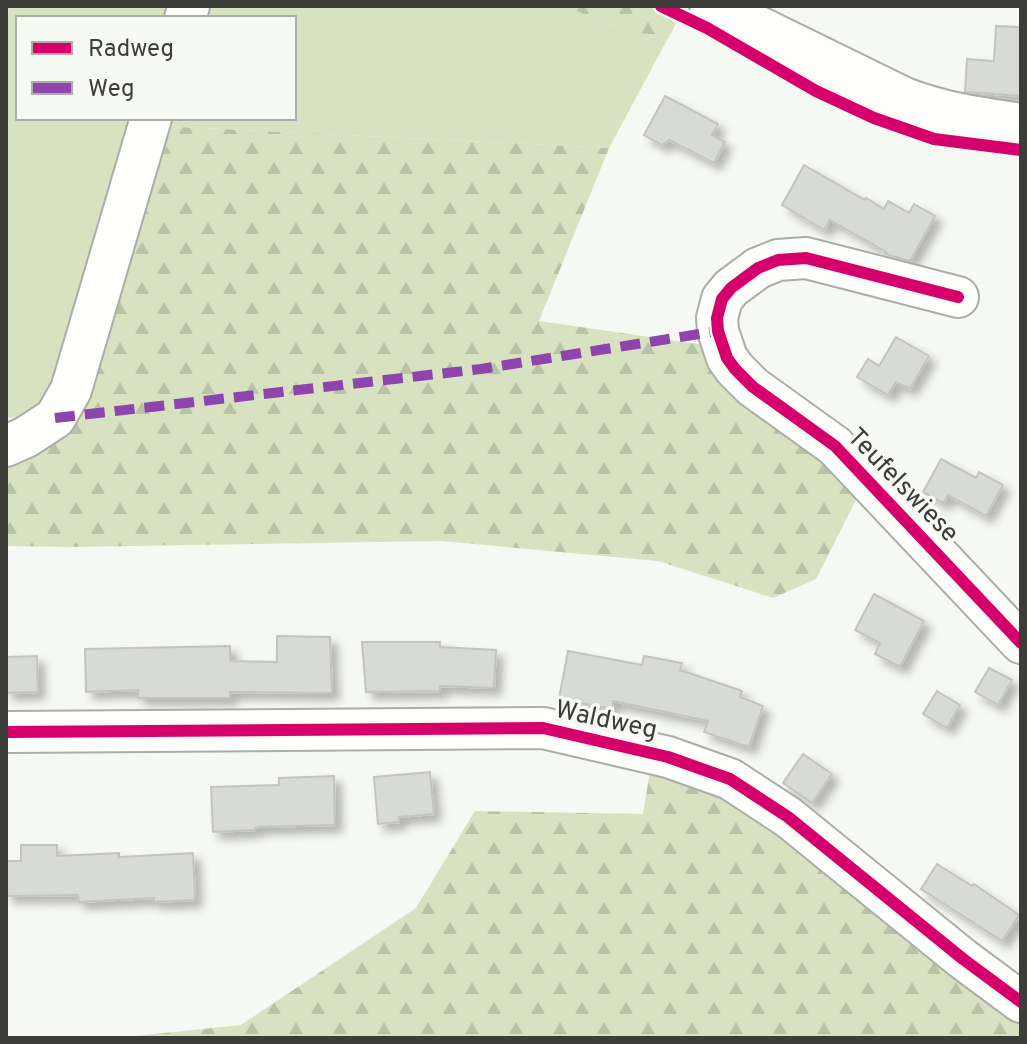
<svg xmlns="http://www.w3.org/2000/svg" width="1027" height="1044" viewBox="0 0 1027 1044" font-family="Overpass,sans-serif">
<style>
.grass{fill:#d8e1c0}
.forest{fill:url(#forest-firs)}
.building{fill:#d8dad6;stroke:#c3c4c1;stroke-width:2;filter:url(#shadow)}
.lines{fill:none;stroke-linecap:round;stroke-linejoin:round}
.minor-casing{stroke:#abada9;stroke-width:44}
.major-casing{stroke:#abada9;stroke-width:48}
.minor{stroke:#fefefd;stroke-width:40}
.major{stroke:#fefefd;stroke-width:44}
.quiet{stroke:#8e44ad;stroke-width:10;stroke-dasharray:20 10;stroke-linecap:butt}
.cycleway-casing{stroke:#f7faf2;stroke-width:17}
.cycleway{stroke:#d6006c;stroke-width:12}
.labels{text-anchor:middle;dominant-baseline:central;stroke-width:7;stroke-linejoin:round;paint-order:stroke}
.street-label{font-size:26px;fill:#3c3d39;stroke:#f7faf2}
</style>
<defs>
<pattern id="forest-firs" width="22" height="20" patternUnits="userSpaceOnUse" patternTransform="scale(2)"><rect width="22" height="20" fill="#d8e1c0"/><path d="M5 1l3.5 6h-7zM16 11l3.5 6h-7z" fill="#bac2a6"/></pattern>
<filter id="shadow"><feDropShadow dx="7" dy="7" stdDeviation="4" flood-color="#0004"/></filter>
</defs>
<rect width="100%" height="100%" fill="#f6f8f4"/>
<!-- grass -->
<path class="grass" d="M6 6H178L174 18H18V118H142L41 417 6 418Z
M202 6H564L606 23 667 40 609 148 161 126 163 118H294V18H198Z"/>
<!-- forest -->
<path class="forest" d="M564 6H648L678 20 667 40 606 23Z
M161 126 609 148 539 321 705 345 861 490 816 579 773 598 658 561 441 541 70 547 6 546V457L29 448Z
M651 765 726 792 800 855 1021 1021V1038H116L241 1025 416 908 475 811 643 814Z"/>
<!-- building -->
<path class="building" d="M996 26 1021 27V96L965 92 967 59 994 61Z
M665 96 718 124 712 135 725 142 714 163 669 140 662 145 644 135Z
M804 165 865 200 866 198 884 209 888 201 909 213 914 204 935 216 910 261 889 255 885 253 886 252 830 220 824 230 782 205Z
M896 337 929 356 910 389 896 382 888 395 857 377 868 359 879 366Z
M941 459 976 478 979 472 1003 485 986 516 948 495 943 503 923 492Z
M874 594 924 621 900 667 875 654 880 643 855 630Z
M277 636 330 637 332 693 230 692V698H138V690L86 692 85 649 230 646V661L277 662Z
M362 642H440V647L496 650 494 688 440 686V691L366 692Z
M568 651 642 665 644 656 682 663 680 670 742 691 740 697 763 706 749 747 704 732 708 721 613 701 612 709 559 699Z
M37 656 38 692 6 693V657Z
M989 668 1012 680 998 705 975 692Z
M937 691 960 705 947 728 923 714Z
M803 754 832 774 812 803 783 783Z
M430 772 434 814 399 817V822L378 824 374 777Z
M334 776 335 825 259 827 255 828V830L213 832 211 787 279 785V778Z
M21 845H57V856L119 853V857L193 853 195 900 154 902V898L79 902 78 895 6 896V861H21Z
M937 864 972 886 974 884 1019 915 1002 941 921 889Z"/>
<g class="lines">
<!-- minor casing -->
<g class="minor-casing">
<path id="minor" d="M185 18 189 6
M958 297 806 258 778 260 758 268 731 288 722 299 717 318 718 331 727 358 735 369 753 387 835 446 1021 643
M6 446 26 437 55 418 71 390 151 118
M6 732 543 728 668 757 730 779 788 817 963 959 1021 1002"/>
</g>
<!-- major casing -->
<g class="major-casing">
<path id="major" d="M712 6 904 100C944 115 979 120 1021 126"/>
</g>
<!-- minor -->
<use href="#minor" class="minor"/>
<!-- major -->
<use href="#major" class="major"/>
<!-- quiet -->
<path class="quiet" d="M55 418 481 369 718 331"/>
<!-- cycleway casing -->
<g class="cycleway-casing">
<path id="cycleway" d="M661 6 707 28 816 91 874 118 934 139 1021 150
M958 297 806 258 778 260 758 268 731 288 722 299 717 318 718 331 727 358 735 369 753 387 835 446 1021 643
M6 732 543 728 668 757 730 779 788 817 963 959 1021 1002"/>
</g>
<!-- cycleway -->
<use href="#cycleway" class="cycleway"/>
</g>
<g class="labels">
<!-- street labels -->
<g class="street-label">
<text transform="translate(902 486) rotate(46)">Teufelswiese</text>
<text transform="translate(606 721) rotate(12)">Waldweg</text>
</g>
</g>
<!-- border -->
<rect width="1027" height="1044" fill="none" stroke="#3c3d39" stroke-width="16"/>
<!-- legend -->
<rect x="16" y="16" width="280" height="104" fill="#f7faf2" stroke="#acaea8" stroke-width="2"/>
<rect x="32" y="42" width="40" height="12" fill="#d6006c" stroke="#acaea8" stroke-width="2"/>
<text x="88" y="56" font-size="24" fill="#3c3d39">Radweg</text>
<rect x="32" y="82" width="40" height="12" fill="#8e44ad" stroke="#acaea8" stroke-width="2"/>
<text x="88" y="96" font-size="24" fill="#3c3d39">Weg</text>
</svg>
